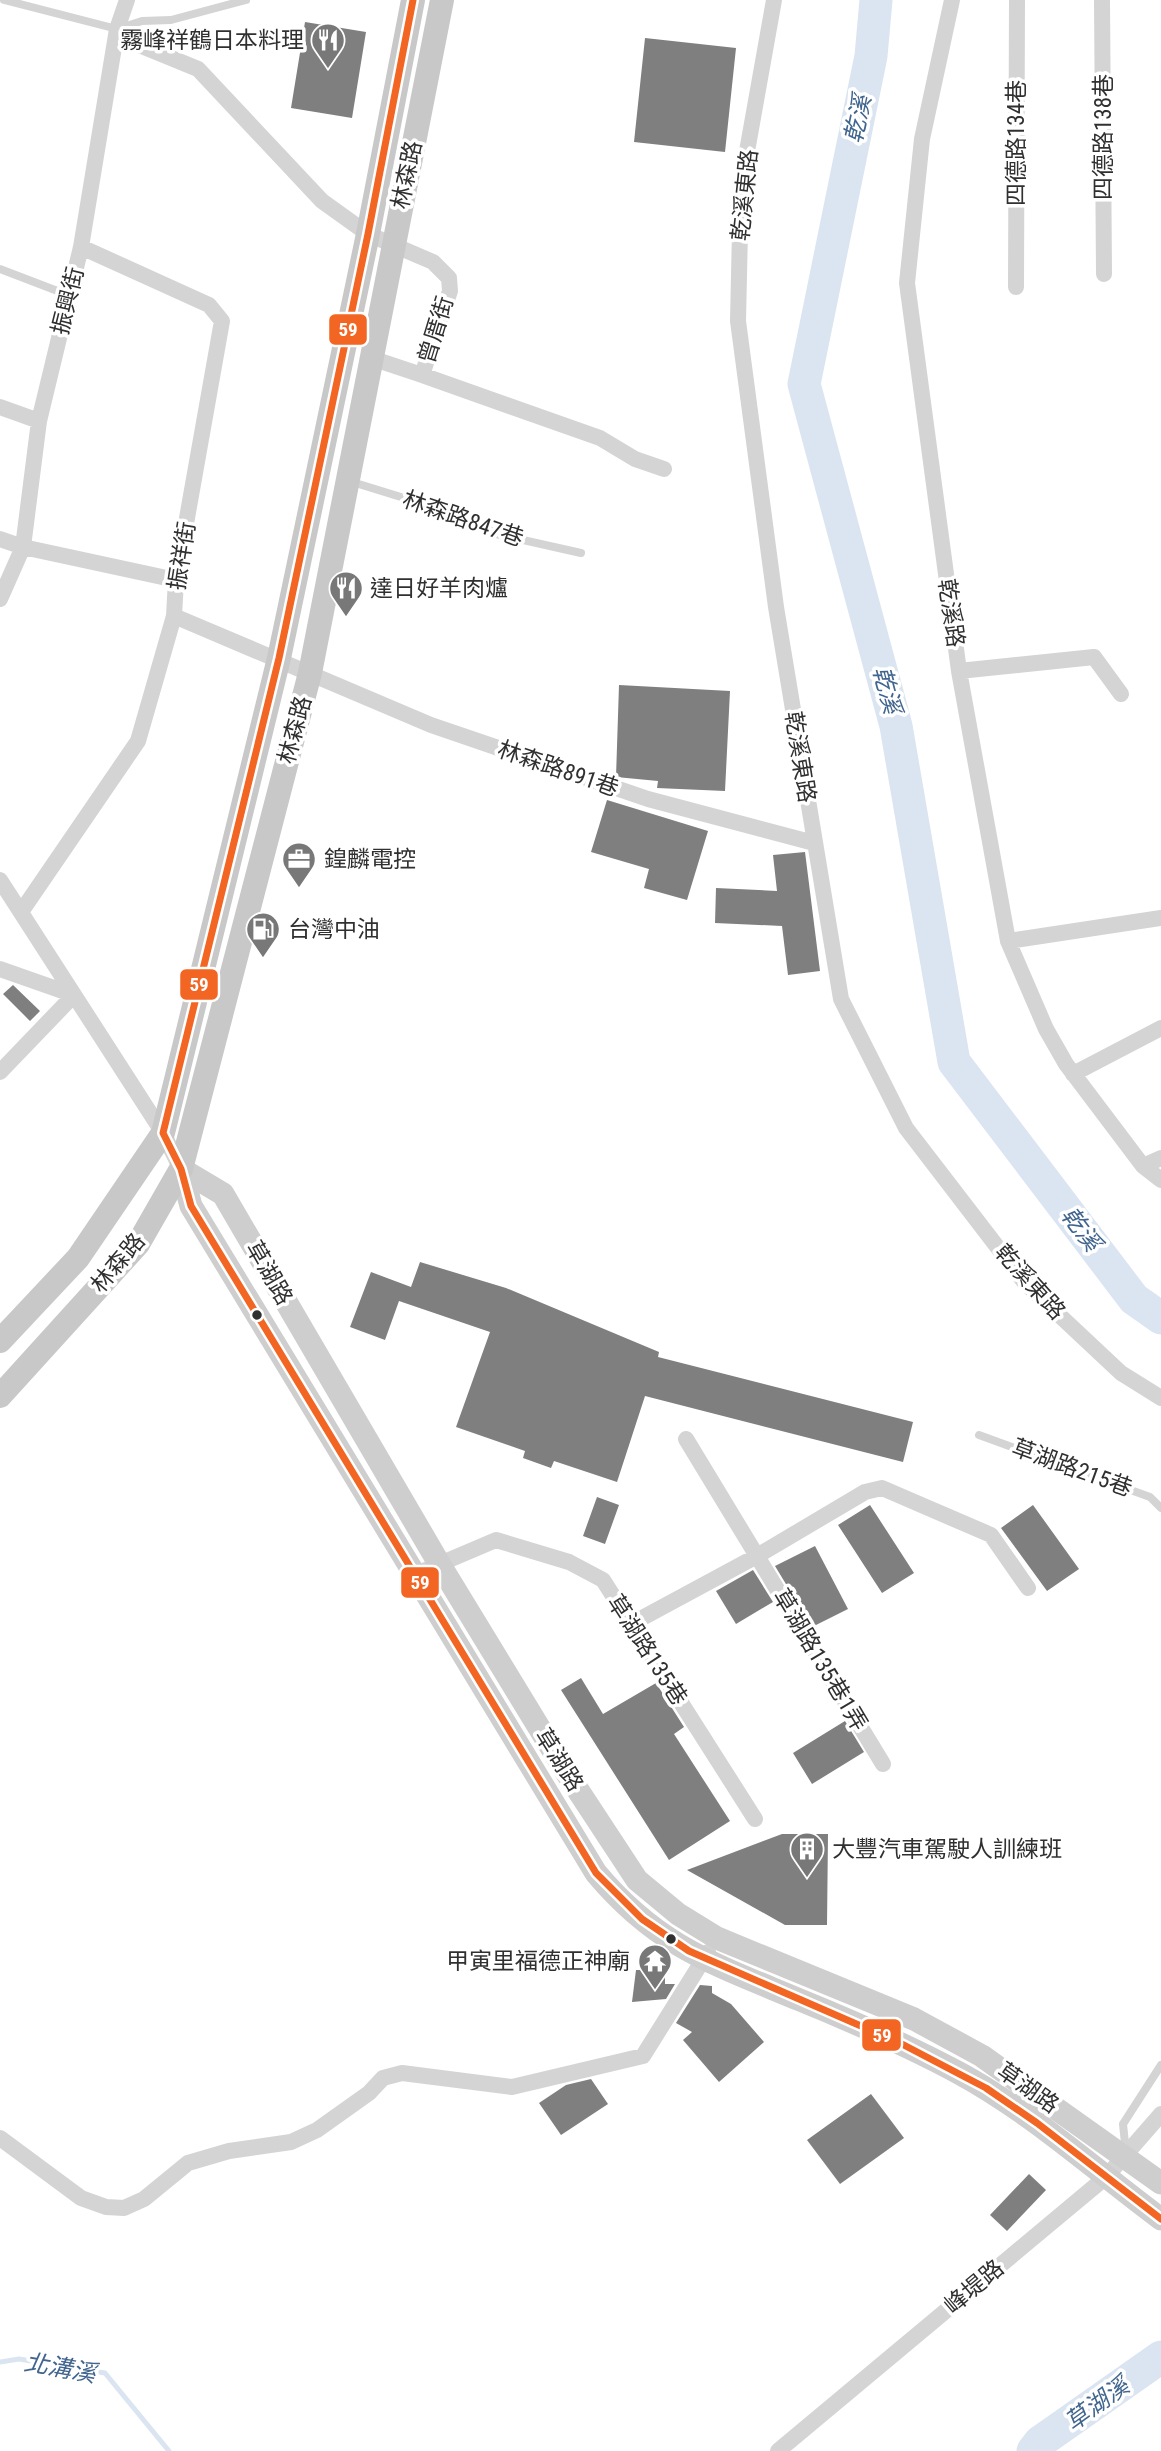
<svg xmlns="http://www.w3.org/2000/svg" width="1161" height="2451" viewBox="0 0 1161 2451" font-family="'Roboto Condensed','Noto Sans TC',sans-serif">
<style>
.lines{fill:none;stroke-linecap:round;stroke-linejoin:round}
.stream{stroke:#dbe5f1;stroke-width:5}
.river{stroke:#dbe5f1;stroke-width:33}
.building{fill:#7f7f7f}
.lane{stroke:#d4d4d4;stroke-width:8}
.street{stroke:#d4d4d4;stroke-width:16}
.secondary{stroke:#cecece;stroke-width:23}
.primary{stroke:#c8c8c8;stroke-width:24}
.bus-1-casing{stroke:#fff;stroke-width:12}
.bus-1{stroke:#f26522;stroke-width:7}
.bus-dot{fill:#303030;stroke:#fff;stroke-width:2.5}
.labels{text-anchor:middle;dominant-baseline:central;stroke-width:7;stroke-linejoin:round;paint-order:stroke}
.poi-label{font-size:23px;fill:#303030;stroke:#fff;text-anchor:start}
.street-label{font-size:23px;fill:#303030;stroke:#fff}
.water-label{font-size:24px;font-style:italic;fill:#41658e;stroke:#fff}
.line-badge{stroke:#fff;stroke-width:2.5}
.badge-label{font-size:19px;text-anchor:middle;font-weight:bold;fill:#fff}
</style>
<rect width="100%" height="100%" fill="#fff"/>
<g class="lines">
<!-- stream -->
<path class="stream" d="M0 2362 19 2359 105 2373 169 2451"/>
<!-- river -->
<path class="river" d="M876 0 871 56 804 384 896 726 954 1062 1134 1299 1161 1318
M1033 2451 1040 2442 1161 2357"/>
</g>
<!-- building -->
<path class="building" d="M305 22 366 32 352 118 291 108Z
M645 38 736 48 725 152 634 142Z
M619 685 730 691 725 791 657 788 658 781 616 777Z
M607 800 708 831 687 900 644 888 649 869 591 852Z
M805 852 820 971 788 975 782 926 715 923 716 888 777 891 773 855Z
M13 985 40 1011 30 1021 3 994Z
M420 1262 506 1288 659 1352 658 1357 913 1422 903 1462 645 1396 617 1482 554 1461 551 1468 523 1458 525 1451 456 1427 490 1332 399 1301 385 1340 350 1327 371 1272 411 1287Z
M597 1497 619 1505 605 1544 583 1536Z
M870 1505 914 1573 882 1593 838 1525Z
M1033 1505 1079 1569 1047 1591 1001 1528Z
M815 1546 848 1609 812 1627 775 1566Z
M753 1570 773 1602 736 1624 716 1591Z
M581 1678 603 1714 656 1683 684 1727 674 1734 730 1821 669 1860 561 1690Z
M845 1721 864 1752 812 1784 793 1753Z
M782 1834H828L827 1925H785L687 1870Z
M636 1970H665V1984H675L666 1999 632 2002Z
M700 1985 712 1986V1993L731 2004 764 2042 719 2082 683 2040 692 2032 676 2023Z
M591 2079 608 2104 561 2135 539 2103 566 2085Z
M871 2094 904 2138 840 2184 807 2140Z
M1029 2174 1046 2190 1007 2231 990 2215Z"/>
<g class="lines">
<!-- lane -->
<path class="lane" d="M4 0 117 29 142 21 171 20 246 0
M0 269 68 295
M349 481 469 518 496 534 581 553
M979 1435 1150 1497 1161 1508
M1126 2153 1123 2124 1161 2065"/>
<!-- street -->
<path class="street" d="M774 0 741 185 738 321 776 607 841 999 906 1128 1025 1283 1121 1373 1161 1398
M952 0 922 139 907 283 959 671 1008 941 1046 1029 1066 1064 1143 1166 1161 1180
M1102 0 1104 274
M117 29 137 44 198 69 322 201 368 234 433 262 449 278 450 291 422 375 600 438 635 459 664 469
M1016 287 1017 0
M371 358 422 375
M0 407 39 421
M0 539 23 547 176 580
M0 599 23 547 39 421 81 247 117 29 127 0
M174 616 431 725 648 799 814 843
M959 671 1094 657 1121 694
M0 880 163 1133 181 1169
M21 912 138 741 174 616 176 580 222 321 209 305 81 247
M1008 941 1161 918
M0 969 74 995 0 1072
M1073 1074 1161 1028
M1143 1166 1161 1158
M686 1439 883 1764
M416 1574 496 1540 569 1562 603 1580 755 1819
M631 1624 757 1556 865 1492 882 1488 991 1535 1028 1588
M0 2138 81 2198 106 2207 124 2208 144 2199 188 2163 229 2151 291 2142 317 2130 369 2093 383 2078 402 2073 512 2087 643 2056 708 1952
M778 2451 1106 2177 1161 2114"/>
<!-- secondary -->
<path class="secondary" d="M181 1169 191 1206 596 1873C658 1947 714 1964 800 2000 854 2022 907 2045 959 2073 1031 2112 1095 2170 1161 2219
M181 1169 223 1194 440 1565 568 1775 637 1880 678 1914 717 1938 914 2019 982 2056 1161 2183"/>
<!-- primary -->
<path class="primary" d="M0 1341 78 1258 163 1133 279 658 368 234 413 0
M0 1396 138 1244 181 1169 310 673 442 0"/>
<!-- bus-1 casing -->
<g class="bus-1-casing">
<path id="bus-1" d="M413 0 368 234 279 658 163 1133 181 1169 191 1206 596 1873 642 1919 689 1951 900 2043 986 2088 1037 2123 1161 2219"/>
</g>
<!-- bus-1 -->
<use href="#bus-1" class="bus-1"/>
</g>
<!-- icons -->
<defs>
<g id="restaurant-pin" transform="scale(1.75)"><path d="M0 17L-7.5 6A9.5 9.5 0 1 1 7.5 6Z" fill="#787878" stroke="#fff"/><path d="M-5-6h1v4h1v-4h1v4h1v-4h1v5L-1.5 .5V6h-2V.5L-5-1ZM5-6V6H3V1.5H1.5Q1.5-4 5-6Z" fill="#fff"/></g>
<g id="office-pin" transform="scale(1.75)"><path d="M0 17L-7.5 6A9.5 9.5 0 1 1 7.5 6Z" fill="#787878" stroke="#fff"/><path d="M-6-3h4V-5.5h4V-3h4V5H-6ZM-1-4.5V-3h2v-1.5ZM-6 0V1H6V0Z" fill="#fff"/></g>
<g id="fuel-pin" transform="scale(1.75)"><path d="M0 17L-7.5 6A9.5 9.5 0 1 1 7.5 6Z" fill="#787878" stroke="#fff"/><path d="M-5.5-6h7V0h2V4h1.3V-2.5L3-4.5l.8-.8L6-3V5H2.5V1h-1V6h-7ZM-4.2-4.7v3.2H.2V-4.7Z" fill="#fff"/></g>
<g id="building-pin" transform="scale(1.75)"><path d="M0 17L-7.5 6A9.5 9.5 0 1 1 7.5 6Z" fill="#787878" stroke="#fff"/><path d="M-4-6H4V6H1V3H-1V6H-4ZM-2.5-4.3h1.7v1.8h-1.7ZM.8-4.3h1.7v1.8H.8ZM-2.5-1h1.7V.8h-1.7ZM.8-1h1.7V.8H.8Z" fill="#fff"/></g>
<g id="temple-pin" transform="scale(1.75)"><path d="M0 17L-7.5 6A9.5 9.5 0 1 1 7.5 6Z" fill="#787878" stroke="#fff"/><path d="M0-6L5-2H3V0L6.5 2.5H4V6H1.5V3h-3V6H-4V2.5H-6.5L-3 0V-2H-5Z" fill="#fff"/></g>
</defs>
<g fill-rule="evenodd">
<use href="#restaurant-pin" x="328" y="40"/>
<use href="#restaurant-pin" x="346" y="588"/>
<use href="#office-pin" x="299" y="859"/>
<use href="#fuel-pin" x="263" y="929"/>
<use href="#building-pin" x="807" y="1849"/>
<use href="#temple-pin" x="655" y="1961"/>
</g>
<!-- markers -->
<g class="bus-dot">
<circle cx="257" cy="1315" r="6"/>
<circle cx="671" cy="1939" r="6"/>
</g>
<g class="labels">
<!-- poi labels -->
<g class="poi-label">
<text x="304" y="40" text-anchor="end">霧峰祥鶴日本料理</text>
<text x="370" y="588">達日好羊肉爐</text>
<text x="324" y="859">鍠麟電控</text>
<text x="288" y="929">台灣中油</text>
<text x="832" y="1849">大豐汽車駕駛人訓練班</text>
<text x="630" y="1961" text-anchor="end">甲寅里福德正神廟</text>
</g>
<!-- street labels -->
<g class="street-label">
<text transform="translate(1103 137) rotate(-90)">四德路138巷</text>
<text transform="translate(1016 143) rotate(-90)">四德路134巷</text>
<text transform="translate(407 175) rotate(-78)">林森路</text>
<text transform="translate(745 195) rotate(-84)">乾溪東路</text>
<text transform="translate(68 301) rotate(-76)">振興街</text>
<text transform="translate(436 330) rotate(-73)">曾厝街</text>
<text transform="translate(463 519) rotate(19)">林森路847巷</text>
<text transform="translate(182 556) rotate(-81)">振祥街</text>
<text transform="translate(951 613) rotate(82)">乾溪路</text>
<text transform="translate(295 730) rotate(-75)">林森路</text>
<text transform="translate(800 757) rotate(81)">乾溪東路</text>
<text transform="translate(558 769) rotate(19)">林森路891巷</text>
<text transform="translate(118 1263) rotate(-50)">林森路</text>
<text transform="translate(269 1273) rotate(60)">草湖路</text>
<text transform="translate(1030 1282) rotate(48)">乾溪東路</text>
<text transform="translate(1072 1468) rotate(20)">草湖路215巷</text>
<text transform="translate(647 1650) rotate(57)">草湖路135巷</text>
<text transform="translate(820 1660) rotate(59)">草湖路135巷1弄</text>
<text transform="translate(559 1760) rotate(58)">草湖路</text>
<text transform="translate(1028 2088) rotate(35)">草湖路</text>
<text transform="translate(974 2287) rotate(-40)">峰堤路</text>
</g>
<!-- water labels -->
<g class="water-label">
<text transform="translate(858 119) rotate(-78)">乾溪</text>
<text transform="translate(887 690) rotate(75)">乾溪</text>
<text transform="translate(1081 1229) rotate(53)">乾溪</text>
<text transform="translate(60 2368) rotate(10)">北溝溪</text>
<text transform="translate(1097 2404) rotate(-36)">草湖溪</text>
</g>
</g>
<g class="line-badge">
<rect x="328" y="313" width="40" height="33" rx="7" fill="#f26522"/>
<rect x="179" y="968" width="40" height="33" rx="7" fill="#f26522"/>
<rect x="400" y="1566" width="40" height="33" rx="7" fill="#f26522"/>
<rect x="861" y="2018" width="41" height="34" rx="7" fill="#f26522"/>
</g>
<g class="badge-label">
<text x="348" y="336">59</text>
<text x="199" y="991">59</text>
<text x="420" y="1589">59</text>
<text x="882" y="2042">59</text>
</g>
</svg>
